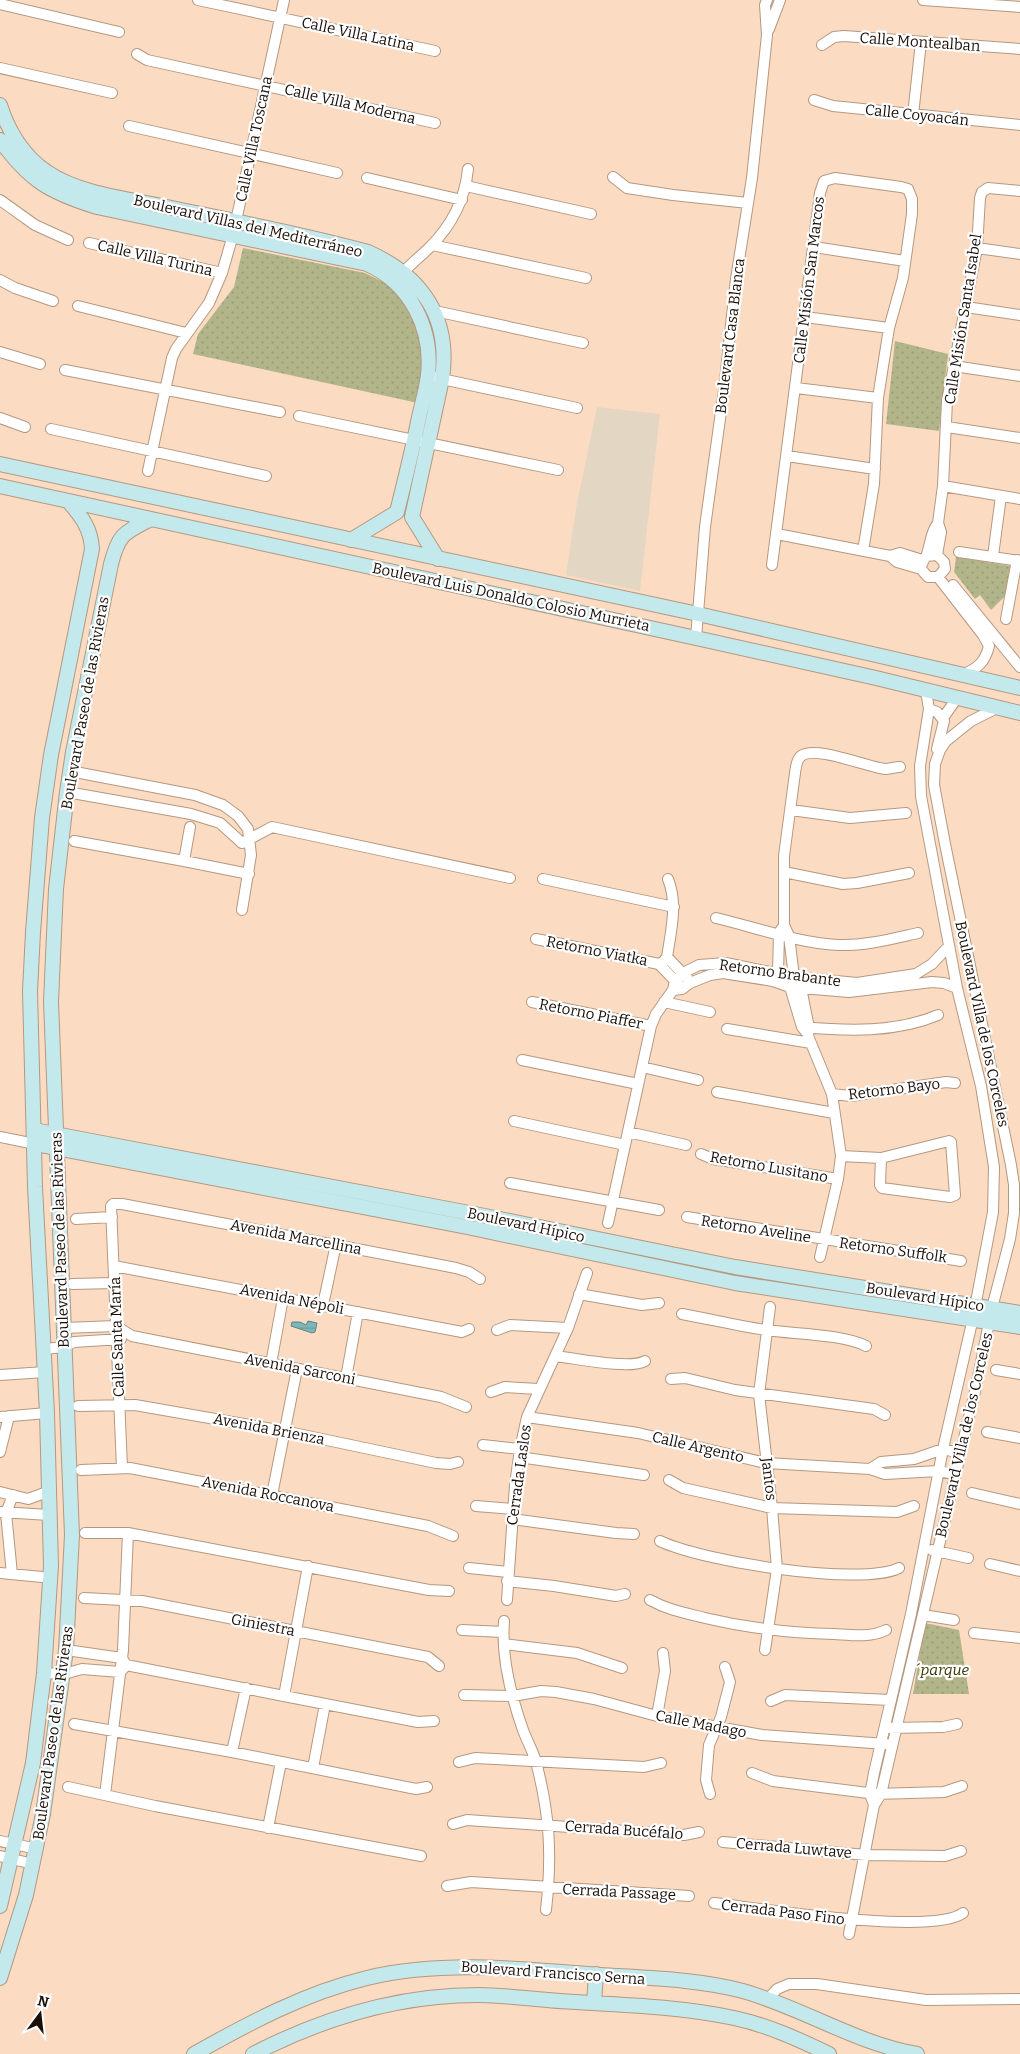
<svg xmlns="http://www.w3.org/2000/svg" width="1020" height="2054" viewBox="0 0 1020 2054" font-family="Bitter,serif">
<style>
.education{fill:#e3d7c3}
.park{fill:url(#park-dots)}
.water{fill:url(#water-rules);stroke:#608584}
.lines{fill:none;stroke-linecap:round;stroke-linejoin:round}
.street-casing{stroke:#b59880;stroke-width:12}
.secondary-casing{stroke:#b59880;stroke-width:16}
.street{stroke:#fff;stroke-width:10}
.secondary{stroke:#c3e9ec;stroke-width:14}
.labels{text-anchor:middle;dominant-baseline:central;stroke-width:4.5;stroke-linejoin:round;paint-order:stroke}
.street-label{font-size:15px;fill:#1b1008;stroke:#fff}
.park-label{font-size:15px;font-style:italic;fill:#393a02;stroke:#fff}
</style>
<defs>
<pattern id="park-dots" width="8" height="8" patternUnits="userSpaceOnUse" patternTransform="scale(1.25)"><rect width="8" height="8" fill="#b2b589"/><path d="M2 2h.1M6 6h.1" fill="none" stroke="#989b75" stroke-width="1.8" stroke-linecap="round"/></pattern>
<pattern id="water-rules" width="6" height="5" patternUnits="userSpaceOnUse" patternTransform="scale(1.25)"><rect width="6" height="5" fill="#7db7b9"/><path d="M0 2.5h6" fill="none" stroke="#6b9c9e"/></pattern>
</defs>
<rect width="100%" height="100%" fill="#fbdcc3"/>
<!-- education -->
<path class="education" d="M597 407 660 414 640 591 566 575 576 508Z"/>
<!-- park -->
<path class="park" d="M243 248 365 273 395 288 419 322 424 368 418 403 193 354 198 334 234 287Z
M895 341 948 354 939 431 886 424Z
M956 557 1010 566 1005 596 991 610 980 595 975 599 954 572Z
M925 1623 959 1630 969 1694H913Z"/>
<!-- water -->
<path class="water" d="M308 1321 317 1323 315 1332 312 1333 291 1326 292 1322H300L306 1325Z"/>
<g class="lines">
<!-- street casing -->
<g class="street-casing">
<path id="street" d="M198 0 435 51
M923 0 1020 7
M0 4 119 32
M769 29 780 0
M822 45 834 37 844 36 1020 49
M137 54 147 60 435 123
M0 68 112 93
M814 100 833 106 1020 125
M913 115 921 42
M129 126 337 173
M613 177 627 188 673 195 748 203
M367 178 462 200
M466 186 591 214
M0 200 35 225 68 240
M89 243 222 273
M432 245 586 278
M814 247 905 261
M977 248 1020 254
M400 276C408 266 420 257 430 247 452 225 465 199 468 169
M0 280 15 288 53 301
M78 306 186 333
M966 307 1020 315
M435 311 583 343
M805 317 889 328
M0 352 40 364
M954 366 1020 376
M65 370 280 412
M428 376 577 408
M796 388 878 398
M299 416 558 470
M0 418 25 427
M947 427 1020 438
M51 429 266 476
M787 456 875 469
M148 471 172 358 176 349 209 303 222 273 233 235 284 0
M943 486 1020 499
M777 534 890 556 897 562 921 569
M959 552 1020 561
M937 555 941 532 938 523 943 486 947 401 977 248 980 198 982 192 988 188 1020 191
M890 556 900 553 922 560
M926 556 937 555 944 562 945 569 938 577H928L921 569C921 561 925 560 927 554 931 543 930 533 938 523
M993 556 1001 496
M772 565 820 193 824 181 835 178 901 187 908 189 912 199V214L903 278 889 328 878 398 874 484 863 551
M938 577 983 635 989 646C985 662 978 668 964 674
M953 585 1020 667
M1006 619 1017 560
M696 638 705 527 724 390 736 279 752 178 767 35 765 5 767 0
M929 709 937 712 944 721 937 749
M943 718 957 698
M70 771 195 795 223 805 238 816 248 829 251 855 242 910
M67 792 191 814 220 823 242 843 272 827 510 878
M791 810 850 818 906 813
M190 827 184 861 249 874
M74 841 184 861
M784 872 843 884 857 883 909 873
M543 879 674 907
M716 918C754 927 799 943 838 945 865 946 891 939 918 933
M782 928 779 933 778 973 790 987 802 1027 806 1032
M536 939 659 964
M667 957 687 978
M659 964 663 962 667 957C671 931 678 904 668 879
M659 964 679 985
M673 990 682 989 690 983 710 975 723 973 773 981 790 987 849 992 932 982 944 983 957 988
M532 1002 651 1026
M664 1002 710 1012
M803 1027C847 1031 896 1033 938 1015
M727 1029 811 1043
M522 1060 638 1084
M642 1067 698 1080
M717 1092 834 1113
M832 1094 851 1096 946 1082 955 1083
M514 1121 625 1145
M628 1132 686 1145
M0 1137 35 1144
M701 1154 713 1159 838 1179
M841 1156 881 1158 949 1141 951 1142 955 1195 950 1197 882 1188 880 1185 881 1158
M510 1183 659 1210
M687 1217 961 1261
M76 1219 112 1217
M608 1223 651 1026 656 1014 673 990 675 980 683 973 699 965 726 963 794 977 857 983 916 974 932 964 949 946
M820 1257 838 1179 841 1156 832 1094 808 1036 809 1028 801 988 794 977 789 936 784 925V856L795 773C796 768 796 760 801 756 815 745 867 767 885 769 889 769 895 767 900 767
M114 1266 462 1332 469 1329
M72 1284 115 1283
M579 1294 642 1305 659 1303
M323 1305 336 1244
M682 1314C710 1319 738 1326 766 1330 792 1334 844 1334 866 1346
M64 1328 116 1326 132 1336 441 1397 466 1407
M497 1330 510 1325 568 1328
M45 1349 64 1347 74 1342 121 1339
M555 1356C575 1358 630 1370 645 1361
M271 1364 283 1298
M996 1370 1020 1374
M0 1375 45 1372
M346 1378 358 1312
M671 1379 685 1378 735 1390 874 1409 885 1415
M491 1392 505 1387 538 1389
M78 1406 135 1405 284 1431 436 1463 450 1464 458 1462
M0 1417 47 1413
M527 1417 638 1433 766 1463 870 1469 885 1474 938 1471 955 1474
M987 1432 1020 1438
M483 1445 520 1449
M0 1452 9 1416
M519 1457 644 1475
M122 1468 111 1206 113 1204H122L456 1268 469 1272 480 1279
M870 1469 881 1462 914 1459 943 1449 961 1453
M81 1470 130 1468 428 1526 453 1536
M669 1480 683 1488 772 1508 897 1512 914 1506
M0 1492 28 1499 50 1491
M972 1493 1020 1504
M272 1495 297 1369
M476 1506 513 1509
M1 1512 49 1515
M512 1519 616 1533 634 1534
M85 1533H128
M660 1541C701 1561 860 1587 899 1568
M932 1550 968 1558
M990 1564 1020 1571
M308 1566 284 1696 418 1722 434 1721
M469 1568 508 1572
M0 1573 42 1577
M12 1574 6 1513 13 1495
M507 1581 554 1586 616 1596 625 1594
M84 1598 142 1601 428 1657 439 1666
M507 1600 515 1485 520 1449 527 1417 568 1328 587 1273
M650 1600C668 1610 685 1613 705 1618 747 1628 790 1633 834 1634 851 1635 870 1638 886 1630
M923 1615 954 1620
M504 1621C501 1658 511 1696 523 1730 527 1741 533 1751 536 1762 550 1815 552 1856 546 1910
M462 1630 503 1632
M974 1633 1020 1638
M504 1644 577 1653 622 1668
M66 1650 122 1658 126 1665 284 1696
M765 1650 777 1569 772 1508 759 1394 770 1307
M44 1673 64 1674 82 1669 120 1672 124 1668
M464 1695 513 1696 541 1691 556 1692 594 1699 657 1716 762 1735 886 1744
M771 1701 785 1695 890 1700
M657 1716 665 1671 663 1653
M74 1724 232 1752 416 1789 427 1787
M890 1728 943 1727 957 1724
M232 1752 246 1688
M459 1762 475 1758 644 1767 661 1763
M313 1768 325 1704
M752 1773 773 1781 876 1794 944 1792 962 1786
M68 1787 155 1806 421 1856
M710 1794 706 1780 709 1745 721 1717 730 1682 725 1667
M105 1795 123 1650 128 1533 429 1590 449 1591
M874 1805 870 1794 874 1773 911 1614 943 1449 973 1318 993 1212 994 1167 981 1086 957 988 921 796 920 766 929 709 926 691
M453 1824 467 1820 684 1835 699 1832
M268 1828 281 1762
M0 1841 37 1849
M723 1842 866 1855 945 1856 961 1851
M0 1856 33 1864
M447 1886 471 1882 689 1896
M714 1903C758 1908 932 1936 963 1913
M849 1934 874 1805 881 1794 976 1387 992 1308 1010 1239 1014 1213V1185L1011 1165 945 844 934 785 935 764 940 750 946 741 971 721 997 708
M768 1999 777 1989 789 1984H817L926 2000 1020 1999"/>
</g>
<!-- secondary casing -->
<g class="secondary-casing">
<path id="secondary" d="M0 105C8 131 24 157 47 172 79 194 129 199 167 207 234 221 302 234 368 252 422 276 451 318 442 379L412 517 438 559
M0 140C30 181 49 192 97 207L367 264C410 283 433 328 428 375 426 392 420 410 417 427 411 455 404 484 397 512L351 540
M0 464 698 614 1020 688
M0 486 696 638 876 678 1020 713
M34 1130 485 1216 735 1267 1020 1313
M35 1144 467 1227 735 1283 1020 1327
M0 1906 33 1763 44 1673 51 1566 47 1413 35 1187 30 991 33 932 42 818 51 755 92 549C91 529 82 517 69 502
M0 1978 26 1895 43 1814 66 1650 72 1535 51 1002 56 889 67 792 73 752 111 564C119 533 124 533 151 519
M594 2003 596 1974
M194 2054C249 2023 305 1993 367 1978 443 1960 523 1969 600 1975 647 1978 697 1979 743 1991 803 2008 855 2043 917 2054
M253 2054C323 2018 398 1995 478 1995 511 1995 543 2001 576 2002 628 2005 682 2007 734 2018 767 2025 798 2039 829 2054"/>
</g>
<!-- street -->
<use href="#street" class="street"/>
<!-- secondary -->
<use href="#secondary" class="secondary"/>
</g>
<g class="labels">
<!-- street labels -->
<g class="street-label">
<text transform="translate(358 34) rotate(12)">Calle Villa Latina</text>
<text transform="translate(920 42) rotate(4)">Calle Montealban</text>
<text transform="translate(350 104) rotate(13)">Calle Villa Moderna</text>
<text transform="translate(917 115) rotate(6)">Calle Coyoacán</text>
<text transform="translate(254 139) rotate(-78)">Calle Villa Toscana</text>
<text transform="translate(248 226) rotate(13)">Boulevard Villas del Mediterráneo</text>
<text transform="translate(155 258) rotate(13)">Calle Villa Turina</text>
<text transform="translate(809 280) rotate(-83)">Calle Misión San Marcos</text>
<text transform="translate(963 319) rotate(-81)">Calle Misión Santa Isabel</text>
<text transform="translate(730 336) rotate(-83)">Boulevard Casa Blanca</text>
<text transform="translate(511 597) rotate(12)">Boulevard Luis Donaldo Colosio Murrieta</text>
<text transform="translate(85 703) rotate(-80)">Boulevard Paseo de las Rivieras</text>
<text transform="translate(597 951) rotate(11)">Retorno Viatka</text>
<text transform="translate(780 973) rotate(8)">Retorno Brabante</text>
<text transform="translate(591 1014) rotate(11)">Retorno Piaffer</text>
<text transform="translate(982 1024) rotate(78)">Boulevard Villa de los Corceles</text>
<text transform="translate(894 1089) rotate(-7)">Retorno Bayo</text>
<text transform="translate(769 1167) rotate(10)">Retorno Lusitano</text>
<text transform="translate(526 1225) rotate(12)">Boulevard Hípico</text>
<text transform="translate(756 1229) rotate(9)">Retorno Aveline</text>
<text transform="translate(296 1237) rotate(11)">Avenida Marcellina</text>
<text transform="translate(60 1240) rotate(-92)">Boulevard Paseo de las Rivieras</text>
<text transform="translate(893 1250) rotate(8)">Retorno Suffolk</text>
<text transform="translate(925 1297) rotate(9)">Boulevard Hípico</text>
<text transform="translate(292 1299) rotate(11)">Avenida Népoli</text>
<text transform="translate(117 1337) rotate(-92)">Calle Santa María</text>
<text transform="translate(300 1369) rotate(11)">Avenida Sarconi</text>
<text transform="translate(269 1429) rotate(11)">Avenida Brienza</text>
<text transform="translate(964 1435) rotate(-77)">Boulevard Villa de los Corceles</text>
<text transform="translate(698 1447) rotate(13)">Calle Argento</text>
<text transform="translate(519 1475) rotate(-82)">Cerrada Laslos</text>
<text transform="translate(769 1479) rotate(83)">Jantos</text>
<text transform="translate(268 1494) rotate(11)">Avenida Roccanova</text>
<text transform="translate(263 1625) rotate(11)">Giniestra</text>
<text transform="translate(701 1724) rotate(11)">Calle Madago</text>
<text transform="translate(53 1733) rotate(-82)">Boulevard Paseo de las Rivieras</text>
<text transform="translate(624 1830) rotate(4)">Cerrada Bucéfalo</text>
<text transform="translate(794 1848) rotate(5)">Cerrada Luwtave</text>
<text transform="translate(619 1892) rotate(3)">Cerrada Passage</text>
<text transform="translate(783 1912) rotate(7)">Cerrada Paso Fino</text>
<text transform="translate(553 1973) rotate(4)">Boulevard Francisco Serna</text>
</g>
<!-- park labels -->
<g class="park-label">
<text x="942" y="1670">´parque</text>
</g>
</g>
<!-- north arrow -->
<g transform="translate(40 2014) rotate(15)" stroke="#ffffff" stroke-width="4" paint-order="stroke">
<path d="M0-4L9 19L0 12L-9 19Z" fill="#1b1008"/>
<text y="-8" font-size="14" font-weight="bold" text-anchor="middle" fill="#1b1008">N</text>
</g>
</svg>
